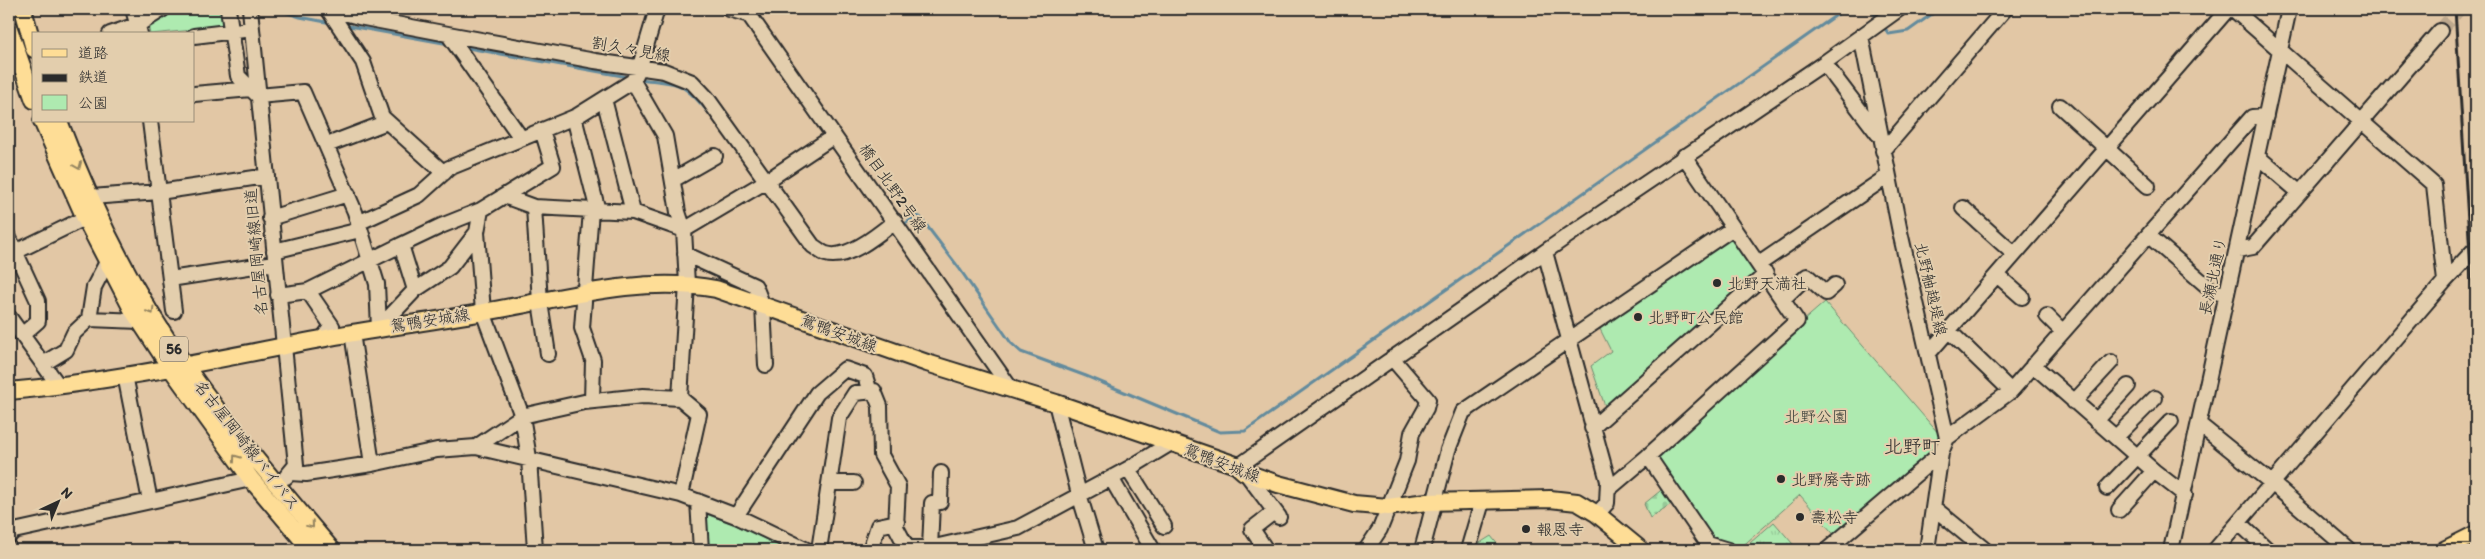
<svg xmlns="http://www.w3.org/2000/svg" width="2485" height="559" viewBox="0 0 2485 559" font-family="Itim,'Klee One',sans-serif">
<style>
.grass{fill:url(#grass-tufts);stroke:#6c8a6e}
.cemetery{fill:url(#cemetery-stones);stroke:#6c8a6e}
.park{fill:#aeeab0;stroke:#6c8a6e}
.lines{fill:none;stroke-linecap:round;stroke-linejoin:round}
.stream{stroke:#638b9d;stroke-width:3}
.minor-tunnel{stroke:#bda88d;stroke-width:14;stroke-dasharray:14 7;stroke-linecap:butt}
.minor-casing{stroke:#2b2b2b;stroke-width:18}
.major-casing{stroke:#2b2b2b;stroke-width:20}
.minor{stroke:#e3cead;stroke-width:14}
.major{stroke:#fedd96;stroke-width:16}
.rail{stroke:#2b2b2b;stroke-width:3}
.oneway{stroke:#948460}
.poi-dot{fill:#2b2b2b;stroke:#e3cead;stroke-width:2}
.labels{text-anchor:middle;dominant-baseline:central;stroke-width:4;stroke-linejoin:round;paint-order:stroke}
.shield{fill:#e3cead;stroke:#625c52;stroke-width:1}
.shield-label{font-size:15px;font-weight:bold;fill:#2b2b2b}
.street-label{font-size:16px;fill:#2b2b2b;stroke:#e3cead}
.poi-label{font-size:16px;fill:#2b2b2b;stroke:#e3cead;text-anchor:start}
.park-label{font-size:16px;fill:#383e38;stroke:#e3cead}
.quarter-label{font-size:19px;fill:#2b2b2b;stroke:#e3cead}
</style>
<defs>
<pattern id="grass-tufts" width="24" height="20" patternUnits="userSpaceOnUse" patternTransform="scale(1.25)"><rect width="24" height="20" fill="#aeeab0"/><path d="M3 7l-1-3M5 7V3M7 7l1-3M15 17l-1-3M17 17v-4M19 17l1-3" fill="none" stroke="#96c998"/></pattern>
<pattern id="cemetery-stones" width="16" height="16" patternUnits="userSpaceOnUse" patternTransform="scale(1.25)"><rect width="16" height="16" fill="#aeeab0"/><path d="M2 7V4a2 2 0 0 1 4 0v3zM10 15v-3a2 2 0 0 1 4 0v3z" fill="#96c998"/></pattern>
</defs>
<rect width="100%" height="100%" fill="#e2c7a5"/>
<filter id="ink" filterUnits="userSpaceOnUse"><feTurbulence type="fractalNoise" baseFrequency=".02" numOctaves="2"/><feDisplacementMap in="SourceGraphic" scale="10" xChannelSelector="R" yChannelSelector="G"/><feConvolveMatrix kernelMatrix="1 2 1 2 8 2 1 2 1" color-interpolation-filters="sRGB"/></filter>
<g filter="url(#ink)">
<!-- grass -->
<path class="grass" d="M1774 522 1798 550H1742Z"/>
<!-- cemetery -->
<path class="cemetery" d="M1665 487 1674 502 1650 518 1644 504Z
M1491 536 1502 550H1474L1475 546Z"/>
<!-- park -->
<path class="park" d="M175 9H224L226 27 150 34 148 26Z
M1732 232 1762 273 1606 409 1591 366 1611 351 1598 325Z
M1825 302 1939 434 1942 442 1937 451 1837 538 1800 495 1738 550 1710 540 1651 453Z
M698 511 731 523 789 550H703Z"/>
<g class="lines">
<!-- stream -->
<path class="stream" d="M276 9 300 17 331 23
M1871 9 1878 19
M344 25 449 44
M1883 26 1889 34 1908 31 1939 9
M462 47 628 77
M640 79C652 81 666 81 678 85 700 93 744 160 758 182
M902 226 916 216 920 217 959 268 1011 343 1021 352 1086 376 1220 432 1245 431 1845 9"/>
<!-- minor-tunnel -->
<path class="minor-tunnel" d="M2440 31 2459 9"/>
<!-- minor casing -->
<g class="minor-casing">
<path id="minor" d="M133 9 140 34
M228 9 238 76 258 96 303 92 355 212 377 284 379 328
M250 9 296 465 286 477
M328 9 363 62 382 117 444 173
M330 9 359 17 448 34 595 61 664 71 692 82 707 98 813 246C817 248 822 253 826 254 847 261 880 233 895 221
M729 9 749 15
M745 9 1011 389
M2233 9 2434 185 2445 281
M110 34 139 24 163 9
M448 34 521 138
M194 36 252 29
M1861 36 1900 232 1947 438 1941 453 1927 550
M1824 63 1878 134
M9 68 20 64
M194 94 251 89
M604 99 633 212
M2060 106 2148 186
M574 117 598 211
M150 121 174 311
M327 145 387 122
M1883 151 2005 9
M2257 156 2300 193
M673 180 715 156
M504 196 534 207 633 212 684 230
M91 197 159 192 267 176
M534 207 540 302 548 354
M1963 208 2014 254
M591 210 582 328 593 360 592 401
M270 218 348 194
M358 223 419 195 449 168 577 116 633 81 640 66 657 9
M684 230 765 182 834 136
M2149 236 2214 292 2227 294
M9 238 38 301V321L22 335
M2237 250 2253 247 2440 31
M274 251 360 230
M1545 252 1608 481 1607 503 1597 514
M685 254 755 286 763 306 766 365
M9 255 85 218
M1759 264 1888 176
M1997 275 2022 297
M170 279 275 263
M415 290 401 245 441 226 481 210
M308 291 332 326 323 338
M278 295 308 291 401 245
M1783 299 1807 276 1826 293 1835 285
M2047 316 2063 332
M9 317 59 386
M89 319 140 321
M379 328 415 290 450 267 477 232
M1948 330 2011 391
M352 333 372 464
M1928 354 2228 9
M43 364 66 350 74 333 89 319 94 287 107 262
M2033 365 2154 471 2185 495
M125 375 150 501
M680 398 699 414 681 495
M2074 402 2111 362
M1056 403 1079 494 1096 550
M2096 421 2128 386
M2200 425 2273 484 2349 550
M1592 428 1766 274
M2116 437 2155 398
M1947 438 2011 391 2252 117 2266 116
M476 447 522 416 584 402 643 396 680 398 687 284 684 230 678 212 665 136 633 81
M1648 456 1708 544 1728 550
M1236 465 1243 463 1566 237 1824 63 1899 9
M1128 469 1164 526
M290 473 306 474 372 464 437 450 476 447 681 495 736 516 807 550
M1246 473 1279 517
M1111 478 1153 550
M829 483H854
M2107 488 2171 421
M1609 489 1648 456 1797 321 1684 156
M698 501 701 550
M1934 508 1985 550
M2119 510 2154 471
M736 516 817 393 845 369 865 376 870 392
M2239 523 2268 550
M9 536 14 531 251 479
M535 550 529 458 522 416 483 312 477 232 481 210 553 166 542 130
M819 550 839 418 855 393 874 391 880 406 881 455 898 486 896 527 907 548H930L932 503 940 502 941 473
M870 550 878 526 897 522
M930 550V548L1018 528 1128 469 1171 443
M1266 550 1252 529 1274 512
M1366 550 1380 529 1407 461 1412 433 1426 408 1428 400 1392 358
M1422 550 1448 450 1463 412 1733 228
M1468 550 1482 502
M1827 550 1941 453
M2171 550 2289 9
M2215 550 2445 281 2476 248"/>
</g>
<!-- major casing -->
<g class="major-casing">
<path id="major" d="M23 9 34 49
M9 29 34 100
M42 121 85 218 132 309 170 367 251 479 311 550
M59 121C91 206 133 293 186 367 231 431 282 491 332 550
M9 391C119 381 227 357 336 336 385 327 435 321 484 312 560 299 639 275 716 289L927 363 1056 403 1236 465 1244 472 1278 484 1354 504 1388 507 1427 502 1550 499 1577 502 1597 514 1641 550
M2444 550 2476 534"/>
</g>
<!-- minor -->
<use href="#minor" class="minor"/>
<!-- major -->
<use href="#major" class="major"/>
<!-- rail -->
<path class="rail" d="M2455 9 2476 352"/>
</g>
<!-- one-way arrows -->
<defs><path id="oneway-chevron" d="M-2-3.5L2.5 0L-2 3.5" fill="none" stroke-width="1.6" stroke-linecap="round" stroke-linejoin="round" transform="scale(1.25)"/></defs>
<g class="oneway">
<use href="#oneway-chevron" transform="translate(78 166) rotate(67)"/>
<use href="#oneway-chevron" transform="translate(151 311) rotate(58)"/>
<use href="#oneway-chevron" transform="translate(236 458) rotate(-126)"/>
<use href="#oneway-chevron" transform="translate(311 525) rotate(50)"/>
</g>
</g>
<!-- markers -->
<g class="poi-dot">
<circle cx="1717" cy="283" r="5"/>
<circle cx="1638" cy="317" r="5"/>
<circle cx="1781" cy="479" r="5"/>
<circle cx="1800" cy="517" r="5"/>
<circle cx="1526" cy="529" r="5"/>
</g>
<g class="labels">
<!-- shield labels -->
<rect class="shield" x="160" y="336.5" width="28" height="25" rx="4"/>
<g class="shield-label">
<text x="174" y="349">56</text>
</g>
<!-- street labels -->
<g class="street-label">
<text transform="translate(631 49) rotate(10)">割久々見線</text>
<text transform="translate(893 188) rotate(55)">橋目北野2号線</text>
<text transform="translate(256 252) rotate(-95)">名古屋岡崎線旧道</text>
<text transform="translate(2213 276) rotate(-78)">長瀬北通り</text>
<text transform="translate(1931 289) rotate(77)">北野舳越堤線</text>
<text transform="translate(430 320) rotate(-9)">鴛鴨安城線</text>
<text transform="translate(839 333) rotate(20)">鴛鴨安城線</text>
<text transform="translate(247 445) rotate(52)">名古屋岡崎線バイパス</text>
<text transform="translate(1222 463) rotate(21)">鴛鴨安城線</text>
</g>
<!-- poi labels -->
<g class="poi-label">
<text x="1727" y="283">北野天満社</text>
<text x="1648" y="317">北野町公民館</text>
<text x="1791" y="479">北野廃寺跡</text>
<text x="1810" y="517">壽松寺</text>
<text x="1536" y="529">報恩寺</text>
</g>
<!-- park labels -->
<g class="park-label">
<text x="1816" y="416">北野公園</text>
</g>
<!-- quarter labels -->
<g class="quarter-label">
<text x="1912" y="446">北野町</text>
</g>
</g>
<!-- margin -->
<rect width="2485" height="559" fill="none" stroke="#e3cead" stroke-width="30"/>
<rect x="15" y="15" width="2455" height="529" fill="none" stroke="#2b2b2b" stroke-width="2" filter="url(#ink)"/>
<!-- legend -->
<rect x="32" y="32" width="162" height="90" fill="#e3cead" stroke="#998d79"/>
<rect x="42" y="49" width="25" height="8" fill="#fedd96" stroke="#998d79"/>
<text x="78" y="58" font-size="15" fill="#2b2b2b">道路</text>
<rect x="42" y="74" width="25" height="8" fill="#2b2b2b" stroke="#998d79"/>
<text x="78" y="82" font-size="15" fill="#2b2b2b">鉄道</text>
<rect x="42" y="95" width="25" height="15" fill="#aeeab0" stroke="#998d79"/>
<text x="78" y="108" font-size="15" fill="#2b2b2b">公園</text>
<!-- north arrow -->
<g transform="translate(58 502) rotate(44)" stroke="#e3cead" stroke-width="4" paint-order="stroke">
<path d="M0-4L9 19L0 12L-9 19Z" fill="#2b2b2b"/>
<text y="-8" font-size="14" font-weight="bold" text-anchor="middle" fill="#2b2b2b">N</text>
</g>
</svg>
